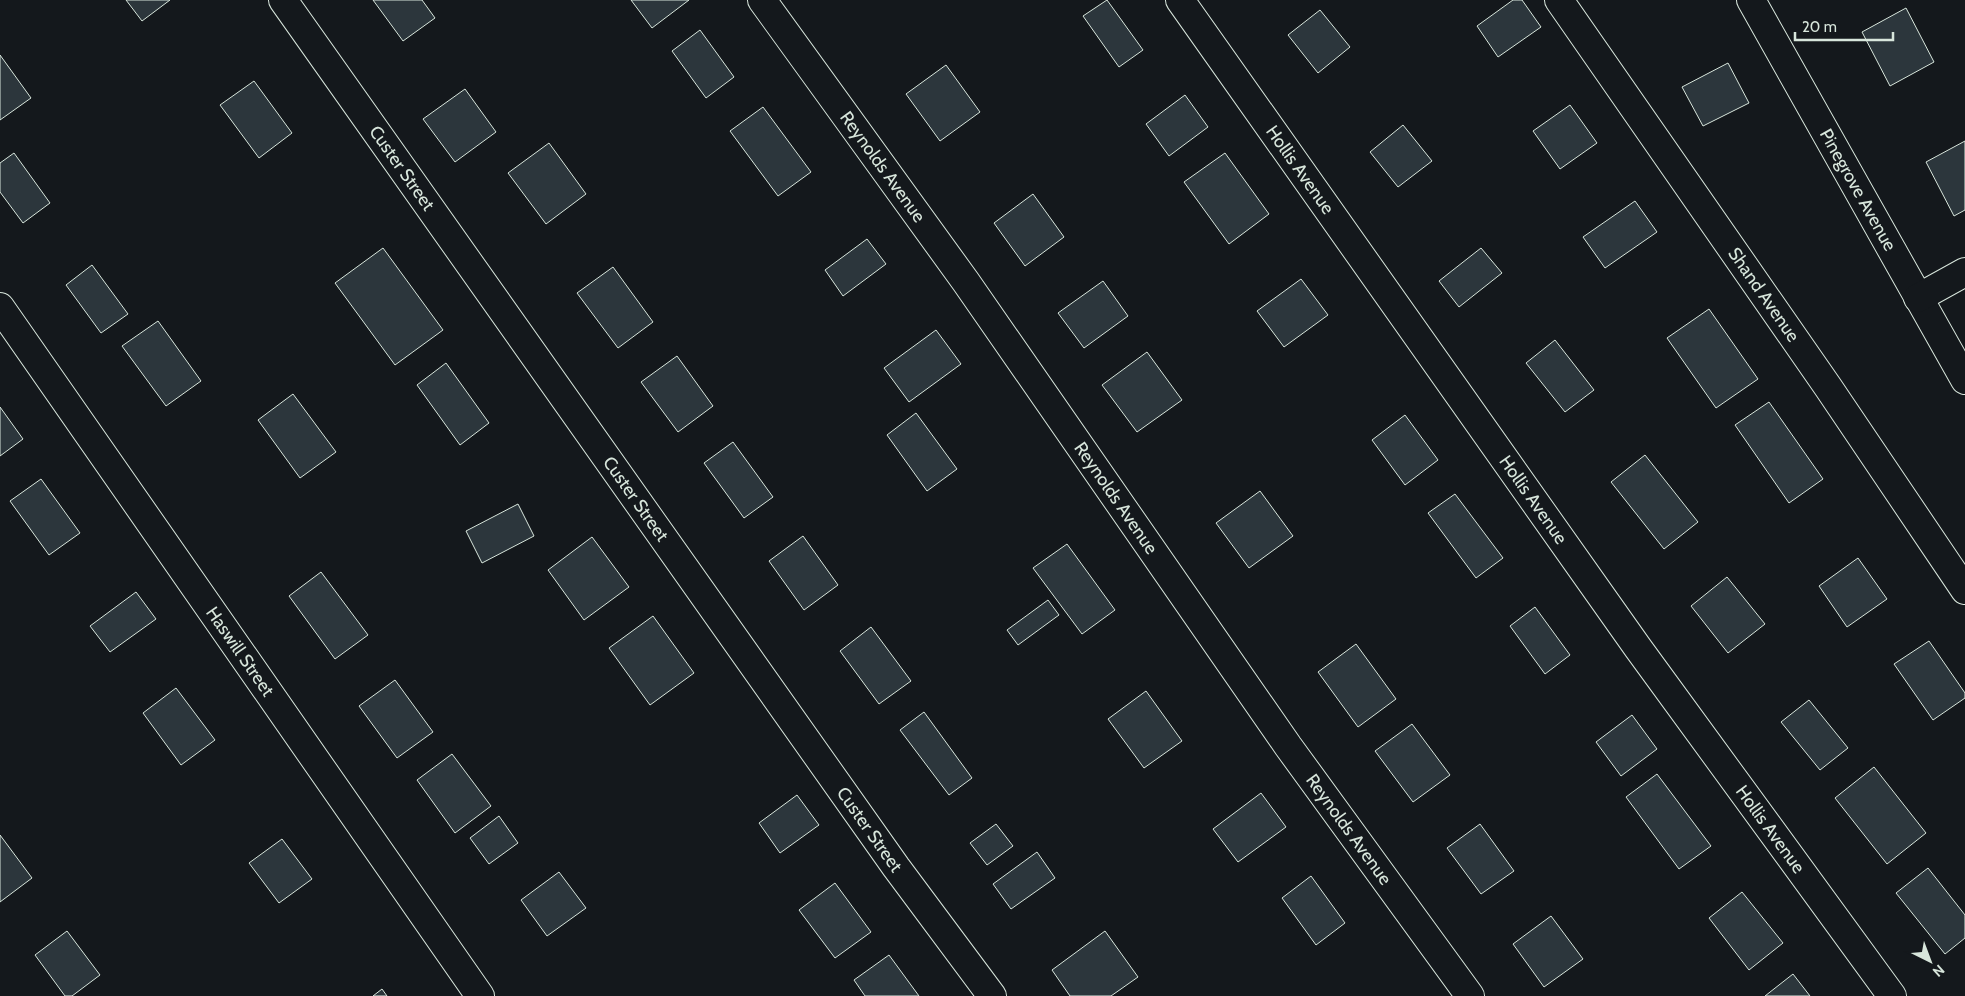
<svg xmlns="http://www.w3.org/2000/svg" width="1965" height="996" viewBox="0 0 1965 996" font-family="Cabin,sans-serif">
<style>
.building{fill:#2c363c;stroke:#d8e6dc}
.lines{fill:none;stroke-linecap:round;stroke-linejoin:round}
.street-casing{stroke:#d8e6dc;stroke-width:30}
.street{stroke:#14181c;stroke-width:28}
.labels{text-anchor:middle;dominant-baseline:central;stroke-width:4;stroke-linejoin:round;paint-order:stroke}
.street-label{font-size:18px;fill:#d8e6dc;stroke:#14181c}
</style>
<rect width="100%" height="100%" fill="#14181c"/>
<!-- building -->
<path class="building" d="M126 0H170L142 21Z
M373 0H422L435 18 403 41Z
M631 0H689L652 28Z
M1107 0 1143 50 1119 67 1083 16Z
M1513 0H1522L1541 27 1498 57 1477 26Z
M1906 8 1934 62 1890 86 1862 32Z
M1320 10 1350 47 1318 73 1288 35Z
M700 30 734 77 706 98 672 51Z
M0 55 31 98 0 120Z
M1728 63 1749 103 1703 126 1682 87Z
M946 65 980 112 940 141 906 94Z
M254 81 292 133 259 158 220 105Z
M465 89 496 132 455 162 423 119Z
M1185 95 1208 127 1169 156 1146 124Z
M1570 105 1597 143 1560 169 1533 131Z
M763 107 811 172 778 196 730 131Z
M1403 125 1432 161 1398 187 1370 152Z
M1965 141V210L1954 216 1926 162Z
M549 143 586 194 546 224 508 173Z
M14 153 50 203 23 223 0 192V163Z
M1225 153 1269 214 1229 244 1184 182Z
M1033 194 1064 237 1025 266 994 223Z
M1635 201 1657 232 1605 268 1583 237Z
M867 239 886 264 843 296 825 270Z
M383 248 443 330 395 365 335 283Z
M1481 248 1502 273 1459 307 1439 281Z
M92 265 128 314 101 333 66 285Z
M613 267 653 322 618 348 577 293Z
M1301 279 1328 315 1284 347 1257 311Z
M1103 281 1128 316 1084 348 1058 313Z
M1709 309 1758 379 1716 408 1667 338Z
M158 321 201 381 166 406 122 346Z
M936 330 961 364 909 402 884 368Z
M1555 340 1594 390 1565 412 1526 363Z
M1147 352 1182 400 1137 432 1102 385Z
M677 356 713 406 678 432 641 382Z
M446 363 489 423 460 445 417 385Z
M293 394 336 452 300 478 258 420Z
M1769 402 1823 479 1789 503 1735 425Z
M0 407 23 439 0 456Z
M916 413 957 469 927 491 887 435Z
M1405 415 1438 460 1405 485 1372 440Z
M733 442 773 497 744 518 704 463Z
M1645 455 1698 522 1664 549 1611 482Z
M41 479 80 533 49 555 10 501Z
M1260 491 1293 536 1249 568 1216 523Z
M1455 494 1503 558 1476 578 1428 513Z
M518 504 534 536 482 563 466 531Z
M803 536 838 585 804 610 769 561Z
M592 537 629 587 584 620 548 570Z
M1067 544 1115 610 1082 634 1033 568Z
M1858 558 1887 599 1847 627 1819 586Z
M321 572 368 635 335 659 289 596Z
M1727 577 1765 624 1728 653 1691 606Z
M136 592 156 619 110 652 90 626Z
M1048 600 1059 615 1018 645 1007 630Z
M1535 607 1570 655 1545 674 1510 626Z
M653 616 694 673 650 705 609 648Z
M871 627 911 681 879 704 840 651Z
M1929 641 1965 693V698L1933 720 1894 664Z
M1356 644 1396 699 1358 727 1318 672Z
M395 680 433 732 397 758 359 706Z
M176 688 215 740 181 765 143 713Z
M1146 691 1182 741 1144 768 1108 719Z
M1809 700 1848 748 1820 770 1781 722Z
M924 712 972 778 949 795 900 730Z
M1632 715 1657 749 1621 776 1596 742Z
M1412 724 1450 775 1413 802 1375 751Z
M452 754 491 806 455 833 417 780Z
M1874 767 1926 833 1887 864 1835 798Z
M1657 774 1711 846 1679 869 1626 797Z
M1261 793 1286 827 1238 862 1213 829Z
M797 795 819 825 780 853 759 823Z
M499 816 518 843 489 864 470 838Z
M996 824 1013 846 987 865 970 843Z
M1480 824 1514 871 1481 894 1447 848Z
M0 835 32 878 0 902Z
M282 839 312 879 279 903 249 863Z
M1037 852 1055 878 1011 909 993 884Z
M1928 868 1965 915V938L1945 954 1896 893Z
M559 872 586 908 547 936 521 900Z
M1311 876 1345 923 1316 945 1282 898Z
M835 883 871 932 835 958 799 910Z
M1742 892 1783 943 1749 970 1709 918Z
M1551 916 1583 959 1544 987 1513 944Z
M67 931 100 975 72 996H65L35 955Z
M1105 931 1138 977 1111 996H1070L1052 970Z
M889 955 919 996H865L854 980Z
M1793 974 1810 996H1765Z
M382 989 387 996H373Z"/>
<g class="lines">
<!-- street casing -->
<g class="street-casing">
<g id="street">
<path id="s1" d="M283 0 896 867 992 996"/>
<path id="s2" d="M762 0 966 282 1288 746 1470 996"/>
<path id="s3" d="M1180 0 1638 648 1892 996"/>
<path id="s4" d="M1559 0 1828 387 1965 590"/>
<path id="s5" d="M1751 0 1965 380"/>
<path d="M1918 298 1965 272"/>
<path id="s6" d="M0 307 480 996"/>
</g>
</g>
<!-- street -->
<use href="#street" class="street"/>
</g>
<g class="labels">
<!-- street labels -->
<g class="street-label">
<text stroke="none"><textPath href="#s2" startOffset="206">Reynolds Avenue</textPath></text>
<text stroke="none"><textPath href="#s1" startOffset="206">Custer Street</textPath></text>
<text stroke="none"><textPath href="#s3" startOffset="208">Hollis Avenue</textPath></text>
<text stroke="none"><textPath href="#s5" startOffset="218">Pinegrove Avenue</textPath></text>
<text stroke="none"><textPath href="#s4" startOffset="359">Shand Avenue</textPath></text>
<text stroke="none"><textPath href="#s2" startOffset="611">Reynolds Avenue</textPath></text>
<text stroke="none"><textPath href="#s1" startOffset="611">Custer Street</textPath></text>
<text stroke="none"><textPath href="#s3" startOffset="612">Hollis Avenue</textPath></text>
<text stroke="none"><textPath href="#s6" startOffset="420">Haswill Street</textPath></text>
<text stroke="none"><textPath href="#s1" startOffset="1016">Custer Street</textPath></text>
<text stroke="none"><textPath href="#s2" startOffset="1016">Reynolds Avenue</textPath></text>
<text stroke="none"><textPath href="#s3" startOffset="1018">Hollis Avenue</textPath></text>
</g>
</g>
<!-- north arrow -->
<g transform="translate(1930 961) rotate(138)" stroke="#14181c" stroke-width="4" paint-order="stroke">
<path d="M0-4L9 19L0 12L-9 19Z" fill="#d8e6dc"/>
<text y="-8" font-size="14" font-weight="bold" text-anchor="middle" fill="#d8e6dc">N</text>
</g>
<!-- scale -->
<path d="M1795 32v8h98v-8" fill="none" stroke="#d8e6dc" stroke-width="2.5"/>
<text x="1802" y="32" font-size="15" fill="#d8e6dc" stroke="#14181c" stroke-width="4" paint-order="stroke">20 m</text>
</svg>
